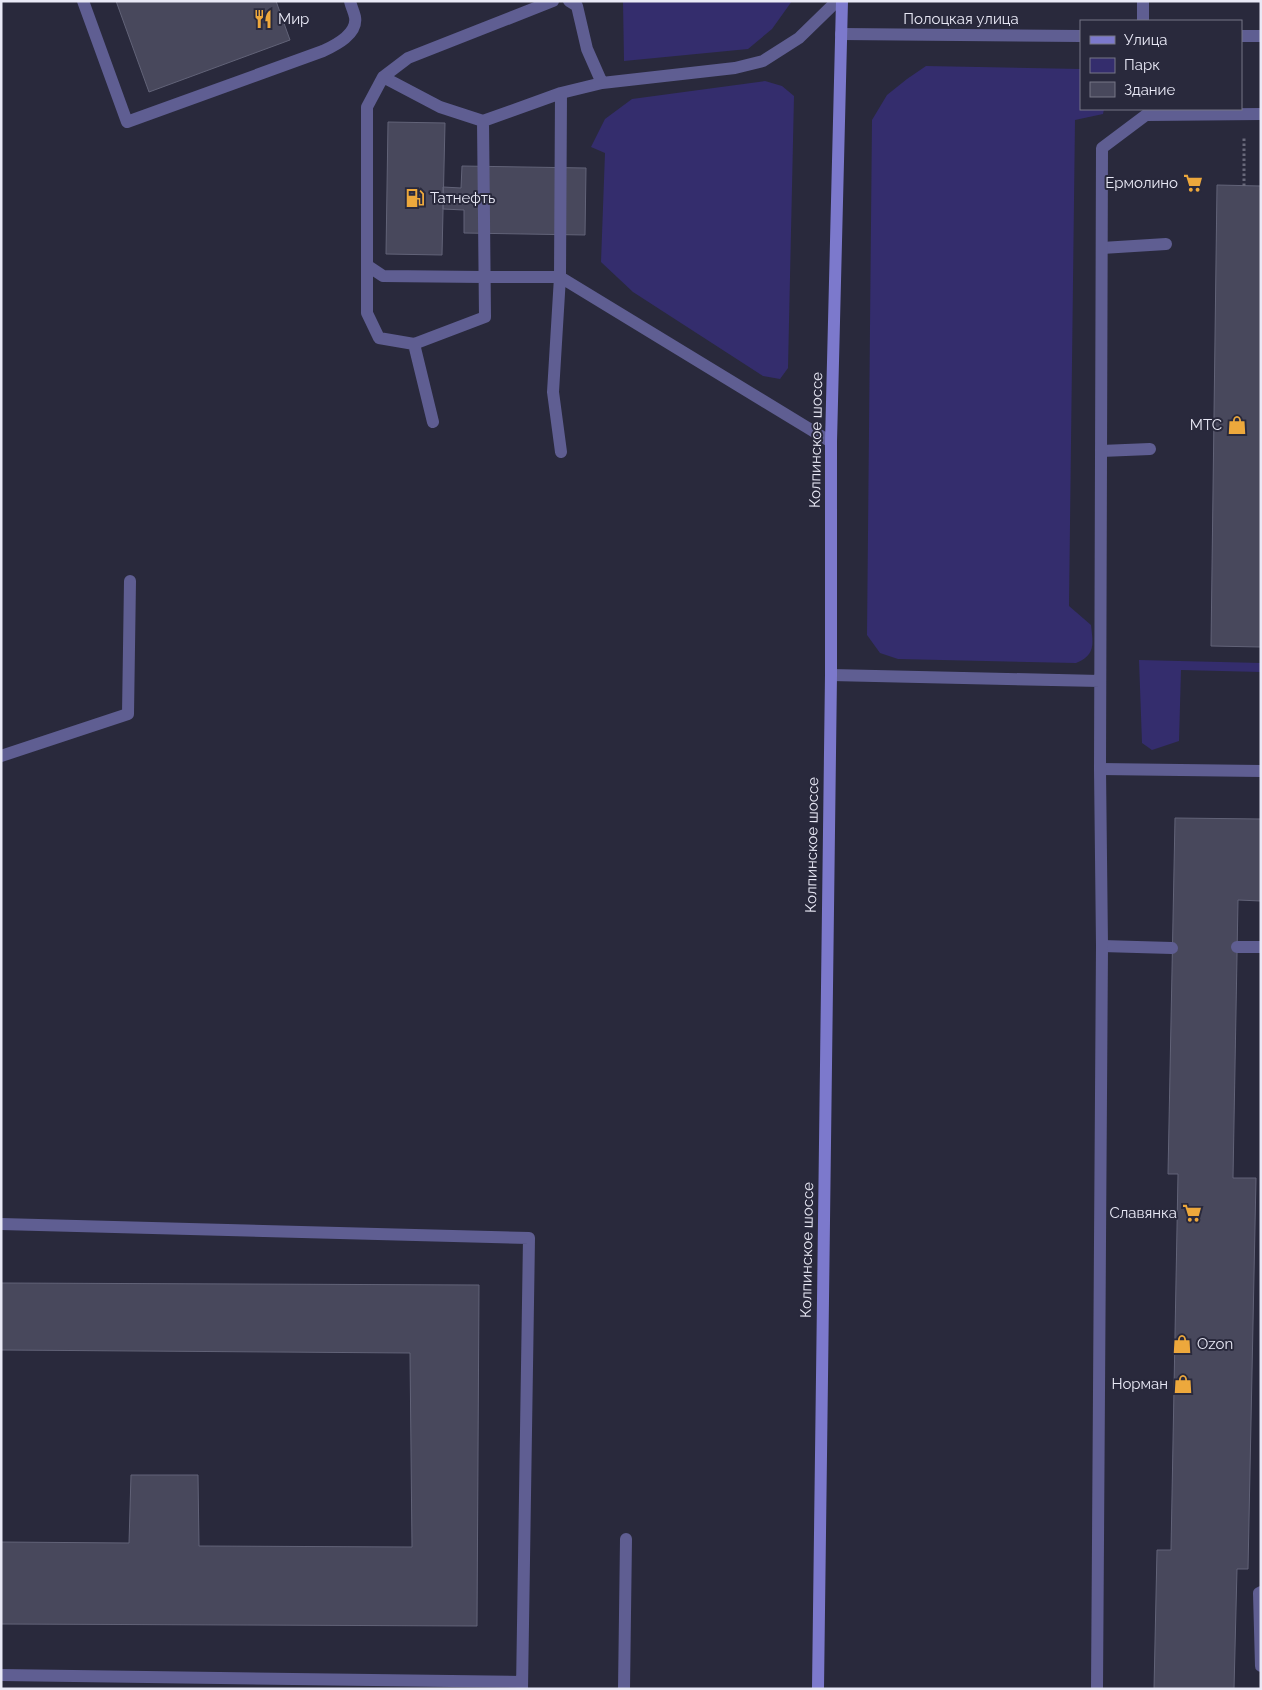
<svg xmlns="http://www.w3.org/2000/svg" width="1262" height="1690" viewBox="0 0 1262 1690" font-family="Raleway,sans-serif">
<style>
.green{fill:#342d6d}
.building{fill:#48485c;stroke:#626378}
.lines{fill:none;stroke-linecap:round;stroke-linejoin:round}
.path{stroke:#69697a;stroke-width:3;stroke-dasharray:2.5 2.5;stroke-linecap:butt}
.lane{stroke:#5f5e92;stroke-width:12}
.street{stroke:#5f5e92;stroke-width:12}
.secondary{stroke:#7c79cc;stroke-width:12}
.labels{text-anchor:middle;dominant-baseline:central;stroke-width:4;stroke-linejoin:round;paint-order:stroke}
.poi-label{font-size:15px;fill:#e9e9f6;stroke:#29293c;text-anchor:end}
.street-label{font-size:15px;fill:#e9e9f6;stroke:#29293c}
</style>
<rect width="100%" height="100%" fill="#29293c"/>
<!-- green -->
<path class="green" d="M623 1H792L772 29 748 49 624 61Z
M926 66 1081 69V109H1104L1103 114 1075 120 1069 606 1091 625C1093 644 1096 655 1076 663L898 659 880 653 867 635 872 120 887 95 907 79Z
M765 81 782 86 794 96 788 368 780 379 763 376 633 292 601 262 605 153 591 147 605 119 632 99Z
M1139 660 1261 663V672L1181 670 1179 741 1152 750 1142 743Z"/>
<!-- building -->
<path class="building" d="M116 1H276L290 40 149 92Z
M388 122 445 123 442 255 386 254Z
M462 166 586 168 585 235 464 233V210L443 209V187L461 188Z
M1217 185 1261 186V647L1211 646Z
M1175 818 1261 819V901L1238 900 1233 1178H1256L1248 1569H1237L1234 1689H1154L1157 1550H1171L1178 1174H1168Z
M1 1283 479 1285 477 1626 1 1624V1542L129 1543 131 1475H198L199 1546 412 1547 410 1353 1 1350Z"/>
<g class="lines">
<!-- path -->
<path class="path" d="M1244 186V137"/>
<!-- lane -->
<path class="lane" d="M83 1 127 122 323 51C336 45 358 34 355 17 354 12 351 6 350 1
M569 1 577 6 587 49 602 83
M383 77 440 107 483 121 561 93 602 83 735 68 763 61 799 38 837 1
M561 93 560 277 553 392 561 452
M1102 248 1166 244
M368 266 383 276 484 277H560L831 442
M414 344 379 338 367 313V107L383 77 408 58 553 1
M433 422 414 344 485 317 483 121
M1101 451 1150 449
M1 756 128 714 130 581
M1100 769 1261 771
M1102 946 1172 948
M1237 947H1261
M1 1224 529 1238 522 1689
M1261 1592 1259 1593 1261 1666
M1 1675 522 1682
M624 1689 626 1539"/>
<!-- street -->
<path class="street" d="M1143 21V1
M841 34 1081 36
M1241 36H1261
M831 675 1100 681
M1097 1689 1102 946 1100 769 1102 148 1146 115 1261 114"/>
<!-- secondary -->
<path class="secondary" d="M818 1689 831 675V442L842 1"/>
</g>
<!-- icons -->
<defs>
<g id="restaurant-bare" transform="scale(1.5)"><path d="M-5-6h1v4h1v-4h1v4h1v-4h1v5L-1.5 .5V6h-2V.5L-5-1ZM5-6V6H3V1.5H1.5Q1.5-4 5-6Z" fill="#eda83c" stroke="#29293c" stroke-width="2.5" paint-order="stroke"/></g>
<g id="supermarket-bare" transform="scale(1.5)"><path d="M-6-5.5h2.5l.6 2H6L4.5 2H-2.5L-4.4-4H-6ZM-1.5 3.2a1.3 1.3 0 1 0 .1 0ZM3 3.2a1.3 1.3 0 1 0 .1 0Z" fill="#eda83c" stroke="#29293c" stroke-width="2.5" paint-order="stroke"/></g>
<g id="fuel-bare" transform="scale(1.5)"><path d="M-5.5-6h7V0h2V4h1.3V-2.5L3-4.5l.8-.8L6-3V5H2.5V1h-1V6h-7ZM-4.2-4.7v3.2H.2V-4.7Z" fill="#eda83c" stroke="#29293c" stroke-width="2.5" paint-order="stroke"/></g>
<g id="shop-bare" transform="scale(1.5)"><path d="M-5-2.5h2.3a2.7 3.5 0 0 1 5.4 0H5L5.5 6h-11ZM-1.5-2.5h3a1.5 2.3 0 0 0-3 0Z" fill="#eda83c" stroke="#29293c" stroke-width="2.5" paint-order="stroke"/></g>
</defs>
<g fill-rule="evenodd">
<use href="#restaurant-bare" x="263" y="19"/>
<use href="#supermarket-bare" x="1193" y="183"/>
<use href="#fuel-bare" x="415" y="198"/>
<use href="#shop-bare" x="1237" y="425"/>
<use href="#supermarket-bare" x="1192" y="1213"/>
<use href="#shop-bare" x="1182" y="1344"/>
<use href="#shop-bare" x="1183" y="1384"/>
</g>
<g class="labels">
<!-- poi labels -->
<g class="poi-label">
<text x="278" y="19" text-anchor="start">Мир</text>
<text x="1178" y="183">Ермолино</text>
<text x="430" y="198" text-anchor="start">Татнефть</text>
<text x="1222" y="425">МТС</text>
<text x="1177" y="1213">Славянка</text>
<text x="1197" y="1344" text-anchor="start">Ozon</text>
<text x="1168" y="1384">Норман</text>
</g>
<!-- street labels -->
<g class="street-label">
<text x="961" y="19">Полоцкая улица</text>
<text transform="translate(816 440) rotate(-89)">Колпинское шоссе</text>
<text transform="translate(812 845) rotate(-89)">Колпинское шоссе</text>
<text transform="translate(807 1250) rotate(-89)">Колпинское шоссе</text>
</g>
</g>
<!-- border -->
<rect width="1262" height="1690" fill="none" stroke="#e9e9f6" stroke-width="5"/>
<!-- legend -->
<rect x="1080" y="20" width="162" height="90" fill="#29293c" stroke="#767686"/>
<rect x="1090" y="36" width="25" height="8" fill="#7c79cc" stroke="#767686"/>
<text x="1124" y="45" font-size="15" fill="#e9e9f6">Улица</text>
<rect x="1090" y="58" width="25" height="15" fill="#342d6d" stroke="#767686"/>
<text x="1124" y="70" font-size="15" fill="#e9e9f6">Парк</text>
<rect x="1090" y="82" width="25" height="15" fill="#48485c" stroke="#767686"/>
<text x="1124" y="95" font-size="15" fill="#e9e9f6">Здание</text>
</svg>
